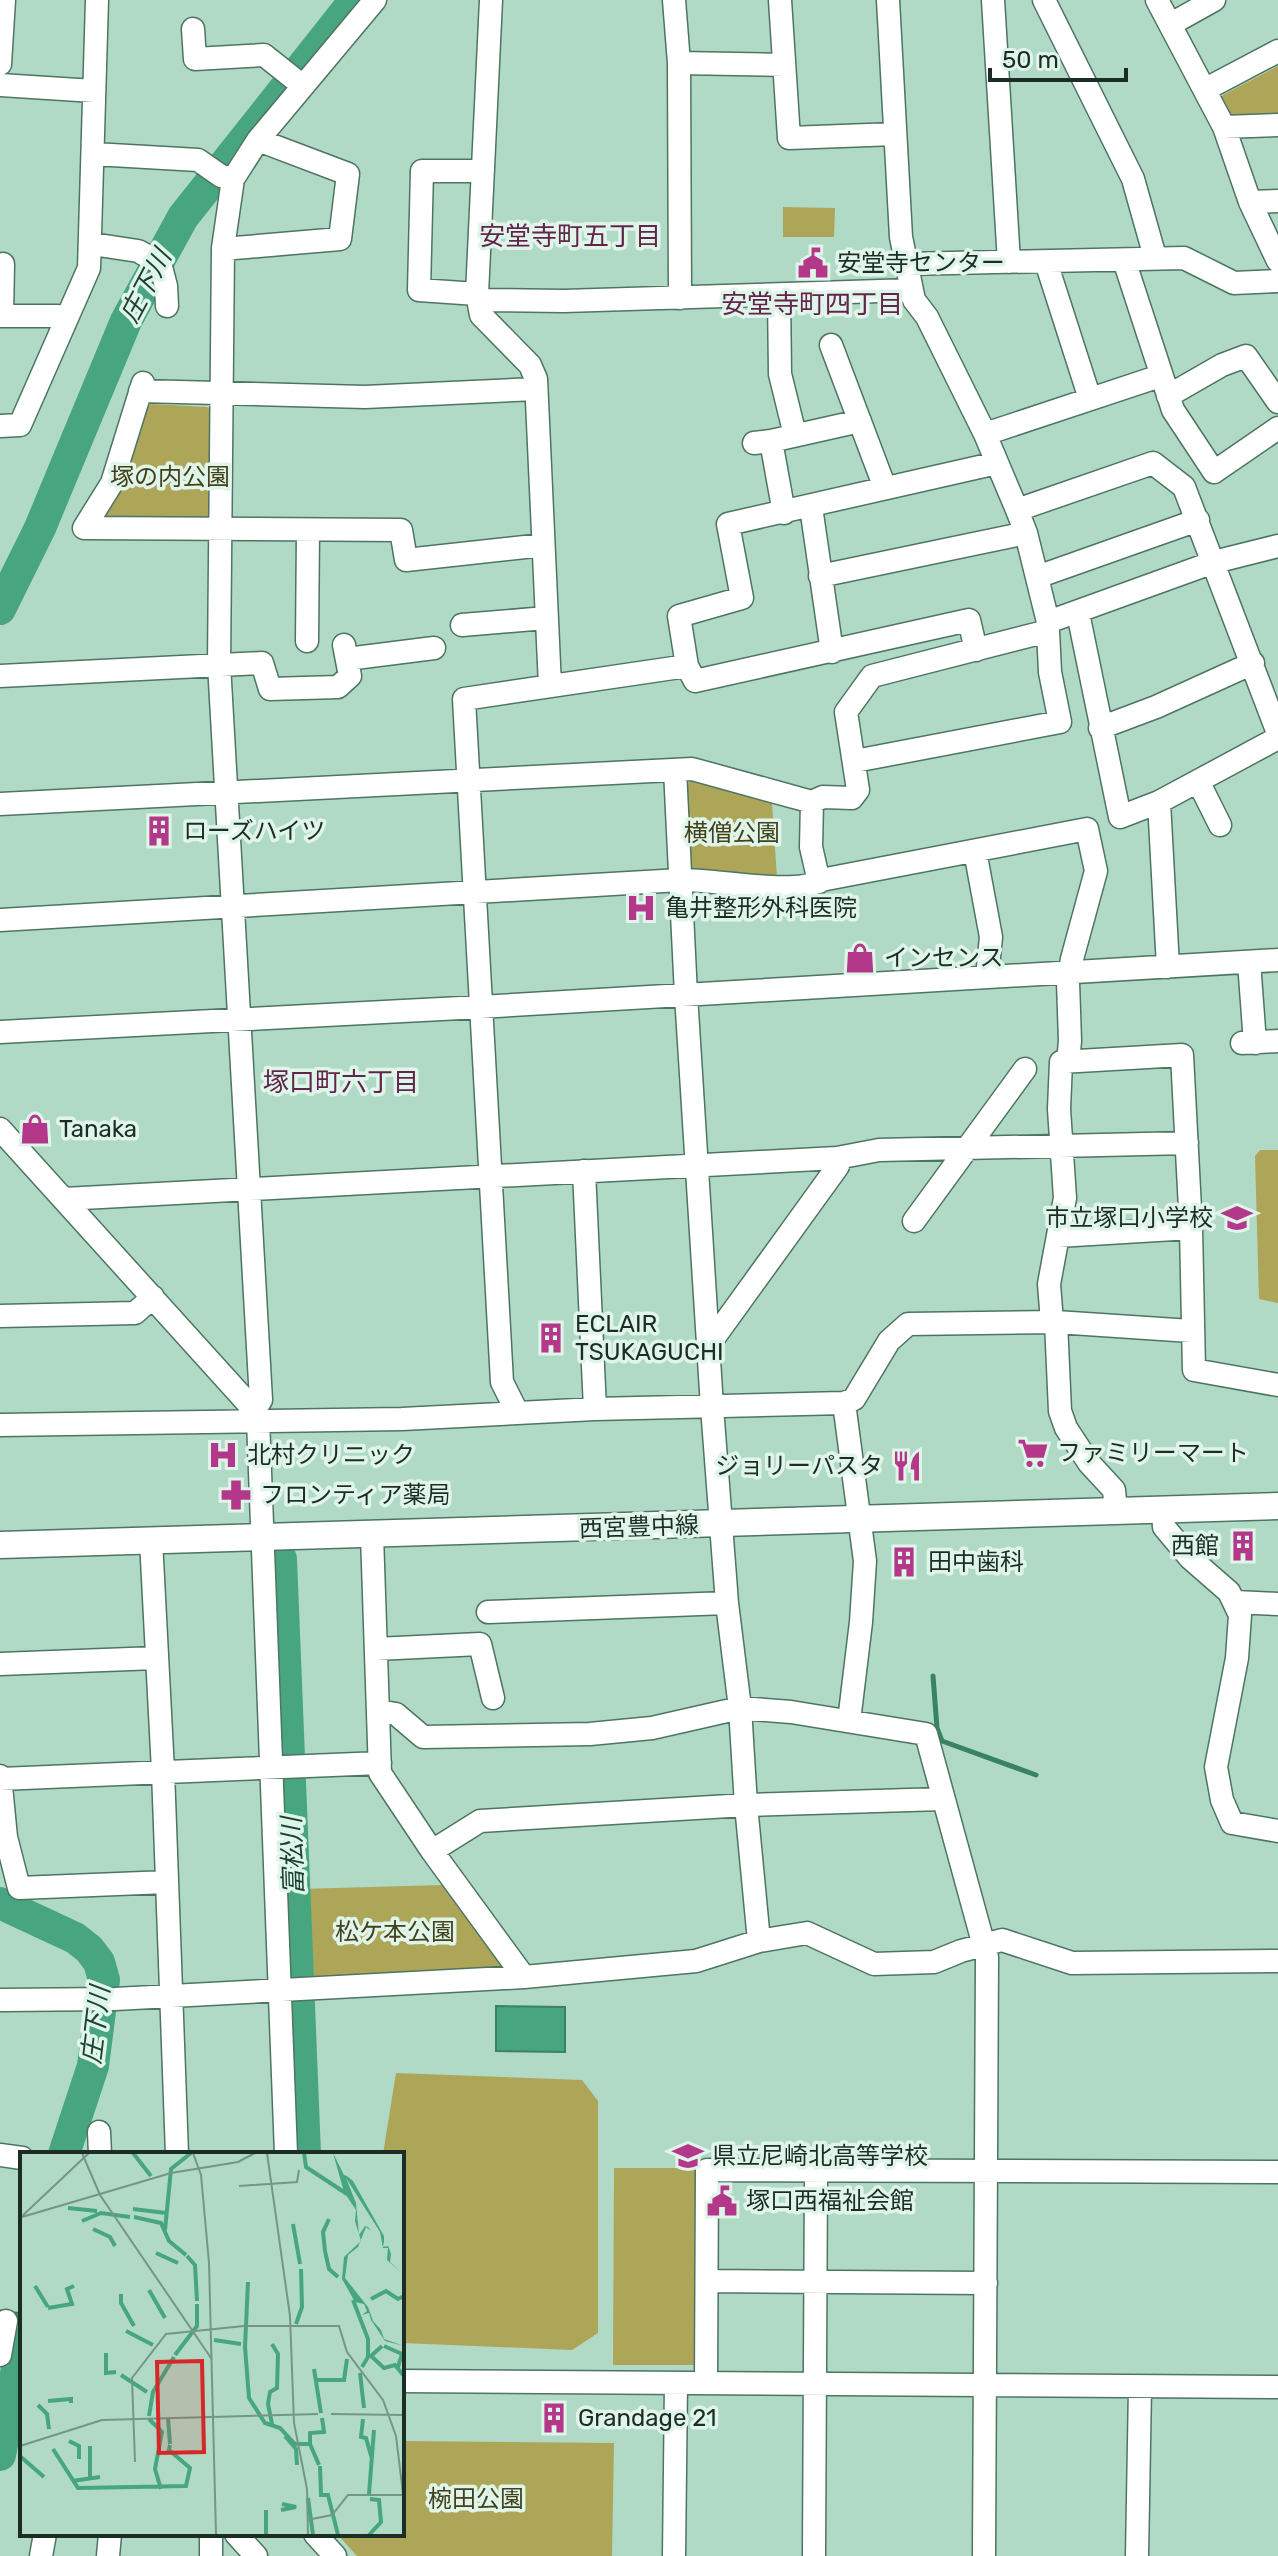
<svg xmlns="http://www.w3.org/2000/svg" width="1278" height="2556" viewBox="0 0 1278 2556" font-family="Rubik,'Noto Sans JP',sans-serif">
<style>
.green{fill:#ada558}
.water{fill:#47a680;stroke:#3a8265;stroke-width:2}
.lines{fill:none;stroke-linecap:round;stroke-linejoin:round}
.stream{stroke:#3a8265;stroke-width:5}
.river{stroke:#47a680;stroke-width:32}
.minor-casing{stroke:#4e7462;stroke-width:25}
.major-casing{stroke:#4e7462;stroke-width:29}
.minor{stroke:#fff;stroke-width:22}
.major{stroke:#fff;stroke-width:26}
.labels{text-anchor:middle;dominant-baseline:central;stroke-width:7;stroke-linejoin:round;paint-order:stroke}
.poi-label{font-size:24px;fill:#1c2d25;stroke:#e0f5ea;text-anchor:start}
.park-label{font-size:24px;fill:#44401b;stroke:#e0f5ea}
.street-label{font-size:24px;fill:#1c2d25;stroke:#e0f5ea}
.neighbourhood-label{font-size:26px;fill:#61254b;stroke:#e0f5ea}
.water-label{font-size:26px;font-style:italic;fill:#1a4332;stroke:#e0f5ea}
.inset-river{fill:none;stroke:#47a680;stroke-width:4}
.inset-road{fill:none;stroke:#759585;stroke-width:2}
.view{fill:#d62828;fill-opacity:0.15;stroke:#d62828;stroke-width:4}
.inset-edge{fill:none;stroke:#1c2d25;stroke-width:4}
</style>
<rect width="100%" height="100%" fill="#b0dac5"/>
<!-- green -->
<path class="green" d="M1278 66V119L1233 121 1221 96Z
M783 207 835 208 834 237H783Z
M151 404 207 407 213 412 212 516 204 522 96 521 125 481 145 409Z
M692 779 772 803 777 878 695 871 688 864 685 787Z
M1260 1150H1278V1303L1259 1299 1255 1156Z
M442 1885 501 1966 499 1971 304 1978 300 1889Z
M396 2073 582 2080 598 2101V2333L572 2350 402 2343V2154H383Z
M614 2168H695L694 2365H613Z
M402 2441 614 2443 612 2556H357L337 2534H402Z"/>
<!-- water -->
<path class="water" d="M496 2006 565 2007V2052L496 2051Z"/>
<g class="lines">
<!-- stream -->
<path class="stream" d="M933 1676 937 1728 942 1741 1036 1775
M0 2312 22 2315"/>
<!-- river -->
<path class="river" d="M0 609 40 528 126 321 183 217 355 0
M281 1559 305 2154
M0 1903 75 1938 89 1949 99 1962 104 1980 93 2066 64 2154
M0 2455 22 2343"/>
<!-- minor casing -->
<g class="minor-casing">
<path id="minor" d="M491 0 477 294 481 315 530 365 536 379 550 686
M674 0 679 63 680 298
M780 0 789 138 895 134
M888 0 901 237 914 300 927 317 985 434 1017 510 1026 533 1048 622
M993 0 1009 262
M1044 0 1133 179 1155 257
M1157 0 1224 127 1250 202 1278 261
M1171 24 1214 0
M193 29 195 59 264 55 303 86
M679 63 784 65
M0 64 4 0
M0 85 94 91
M1206 89 1278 51
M1224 127 1278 125
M94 154 198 160 221 176 233 179
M1250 202 1278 201
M92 244 138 251 160 263 166 286 167 306
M223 249 340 239 348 174 258 140
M1124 260 1173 410 1214 472 1278 428
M1046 262 1090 399
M907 264 1184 258 1234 283 1278 281
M477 294 419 290 422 171H483
M779 295 780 374 795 435
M479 300 564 301 912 290
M2 315 3 264
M0 316H58L65 323
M831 345 885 488
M143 383 112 483 84 528 401 530 406 560 543 545
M140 391 365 397 536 389
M1168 396 1222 365 1246 356 1278 402
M0 426 20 425 89 268 97 0
M985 434 1160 376
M771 441 784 513
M754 443 771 441 860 421
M811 507 832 652
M1017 510 1153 463 1184 487 1278 733
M820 576 1026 533
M1037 577 1198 520
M1078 613 1120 817 1159 802 1278 738
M462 625 546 618
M307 641 308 530
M976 650 969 620 695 681 687 666 679 616 742 598 728 524 997 463
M347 659 434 648
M0 676 262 663 270 689 338 687 350 676 344 645
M1100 728 1156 707 1253 663
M855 761 1060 722 1050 672 1048 631
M675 770 686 995 712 1407 727 1603 740 1708 746 1805 759 1941
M1198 781 1220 825
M812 802 823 797 852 798 858 790 846 712 872 676 1048 631V622L1214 562 1278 546
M1159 802 1168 967
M0 804 692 769 812 802 811 847 819 882
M975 851 991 937 987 977
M0 920 680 880C715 879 796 897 821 880L1087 829 1096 871 1072 959 1068 982 1070 1041 1068 1062
M1249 962 1255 1043
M0 1032 480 1007 1278 960
M1242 1043 1278 1041
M0 1129 254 1410 258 1419 286 2154
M584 1171 595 1409
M64 1199 837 1158 879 1150 1187 1143
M914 1221 1025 1069
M1058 1236 1191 1228
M0 1316 135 1313 153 1297
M1052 1322 1049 1284 1065 1198 1059 1109 1061 1062 1182 1055 1191 1228 1194 1370 1278 1385
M1056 1322 1060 1411 1066 1428 1089 1463 1114 1490 1116 1511
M708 1346 838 1166 837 1158
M254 1410 261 1400 219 664 223 248 233 179 258 140 375 0
M517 1412 502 1382 464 699 687 666
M0 1425 402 1419 595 1409 844 1403
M1163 1510 1164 1527 1190 1558 1229 1592 1240 1615 1237 1658 1216 1767 1222 1800 1232 1823 1278 1831
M372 1535 380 1773 432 1851 524 1977
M151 1540 163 1771 177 2154
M1236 1602 1278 1604
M488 1612 727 1603
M376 1649 480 1644 493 1698
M0 1664 156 1658
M378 1711 396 1714 423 1737 590 1734 652 1728 740 1708 791 1712 926 1734 987 1957 984 2556
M849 1721 861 1622 865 1561 844 1403 854 1399 889 1341 908 1324 1056 1322 1191 1331
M0 1776 6 1837
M0 1779 380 1763
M0 1834 6 1837 19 1888 167 1882
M432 1851 480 1821 746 1805 942 1799
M0 2000 115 1999 524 1977 696 1961 759 1941 807 1933 874 1964 934 1962 961 1951 1002 1940 1072 1963 1278 1961
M99 2132 100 2154
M0 2155 22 2158
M707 2281 986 2283
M0 2355 6 2321
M402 2381 1278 2387
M706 2383 707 2170 1278 2172
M211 2534V2556
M236 2534 256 2556
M315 2534 335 2556
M41 2556 45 2534
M108 2556 110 2534
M674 2556 676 2383
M814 2556 816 2171
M1137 2556 1140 2387"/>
</g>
<!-- major casing -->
<g class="major-casing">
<path id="major" d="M0 1545 1278 1506"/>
</g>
<!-- minor -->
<use href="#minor" class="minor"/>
<!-- major -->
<use href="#major" class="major"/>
</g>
<!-- icons -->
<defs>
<g id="civic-bare" transform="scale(2.4)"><path d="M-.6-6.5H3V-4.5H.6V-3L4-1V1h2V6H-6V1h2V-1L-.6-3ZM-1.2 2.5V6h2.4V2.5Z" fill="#b33889" stroke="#e0f5ea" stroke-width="2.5" paint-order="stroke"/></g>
<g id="building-bare" transform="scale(2.4)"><path d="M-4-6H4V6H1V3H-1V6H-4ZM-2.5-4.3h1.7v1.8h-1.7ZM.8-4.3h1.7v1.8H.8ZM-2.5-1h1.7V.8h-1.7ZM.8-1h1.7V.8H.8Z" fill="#b33889" stroke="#e0f5ea" stroke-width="2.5" paint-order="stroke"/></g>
<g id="hospital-bare" transform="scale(2.4)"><path d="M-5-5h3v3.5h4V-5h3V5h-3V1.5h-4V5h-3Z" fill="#b33889" stroke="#e0f5ea" stroke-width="2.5" paint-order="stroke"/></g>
<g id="shop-bare" transform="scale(2.4)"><path d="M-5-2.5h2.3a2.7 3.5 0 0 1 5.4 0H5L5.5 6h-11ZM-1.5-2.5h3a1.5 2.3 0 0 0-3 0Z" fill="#b33889" stroke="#e0f5ea" stroke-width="2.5" paint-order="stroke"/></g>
<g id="school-bare" transform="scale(2.4)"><path d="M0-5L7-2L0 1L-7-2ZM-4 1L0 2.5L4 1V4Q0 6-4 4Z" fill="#b33889" stroke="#e0f5ea" stroke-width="2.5" paint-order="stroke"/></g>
<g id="supermarket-bare" transform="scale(2.4)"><path d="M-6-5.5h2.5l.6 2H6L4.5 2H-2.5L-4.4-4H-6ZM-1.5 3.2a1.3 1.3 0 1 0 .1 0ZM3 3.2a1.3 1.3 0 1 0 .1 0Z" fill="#b33889" stroke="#e0f5ea" stroke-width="2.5" paint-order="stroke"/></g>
<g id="restaurant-bare" transform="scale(2.4)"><path d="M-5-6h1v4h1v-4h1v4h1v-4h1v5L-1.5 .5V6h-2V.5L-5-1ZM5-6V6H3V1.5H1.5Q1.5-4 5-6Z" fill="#b33889" stroke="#e0f5ea" stroke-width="2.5" paint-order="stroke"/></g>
<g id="pharmacy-bare" transform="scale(2.4)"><path d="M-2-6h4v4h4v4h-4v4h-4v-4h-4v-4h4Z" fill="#b33889" stroke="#e0f5ea" stroke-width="2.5" paint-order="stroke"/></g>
</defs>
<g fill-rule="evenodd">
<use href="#civic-bare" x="813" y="263"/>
<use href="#building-bare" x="159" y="831"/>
<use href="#hospital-bare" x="641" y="908"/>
<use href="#shop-bare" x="860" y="958"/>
<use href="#shop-bare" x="35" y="1129"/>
<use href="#school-bare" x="1237" y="1218"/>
<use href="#building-bare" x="551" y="1338"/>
<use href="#supermarket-bare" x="1033" y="1453"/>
<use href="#hospital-bare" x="223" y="1455"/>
<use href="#restaurant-bare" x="907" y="1466"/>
<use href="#pharmacy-bare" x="236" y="1495"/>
<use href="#building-bare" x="1243" y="1546"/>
<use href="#building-bare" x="904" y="1562"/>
<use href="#school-bare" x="688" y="2156"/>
<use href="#civic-bare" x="722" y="2201"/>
<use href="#building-bare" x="554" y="2418"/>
</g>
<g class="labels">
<!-- poi labels -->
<g class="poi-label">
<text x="837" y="263">安堂寺センター</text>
<text x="183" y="831">ローズハイツ</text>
<text x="665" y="908">亀井整形外科医院</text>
<text x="884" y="958">インセンス</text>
<text x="59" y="1129">Tanaka</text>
<text x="1213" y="1218" text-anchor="end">市立塚口小学校</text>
<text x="575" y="1324">ECLAIR<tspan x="575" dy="28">TSUKAGUCHI</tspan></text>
<text x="1057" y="1453">ファミリーマート</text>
<text x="247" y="1455">北村クリニック</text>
<text x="883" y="1466" text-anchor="end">ジョリーパスタ</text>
<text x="260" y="1495">フロンティア薬局</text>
<text x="1219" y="1546" text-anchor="end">西館</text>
<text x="928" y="1562">田中歯科</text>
<text x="712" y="2156">県立尼崎北高等学校</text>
<text x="746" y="2201">塚口西福祉会館</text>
<text x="578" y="2418">Grandage 21</text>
</g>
<!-- park labels -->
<g class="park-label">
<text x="170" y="477">塚の内公園</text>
<text x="732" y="833">横僧公園</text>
<text x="395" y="1932">松ケ本公園</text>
<text x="476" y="2499">椀田公園</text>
</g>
<!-- street labels -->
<g class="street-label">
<text transform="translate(639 1527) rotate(-2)">西宮豊中線</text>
</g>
<!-- neighbourhood labels -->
<g class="neighbourhood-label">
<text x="570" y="236">安堂寺町五丁目</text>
<text x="812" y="304">安堂寺町四丁目</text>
<text x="341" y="1082">塚口町六丁目</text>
</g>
<!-- water labels -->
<g class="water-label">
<text transform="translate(146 286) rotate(-62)">庄下川</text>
<text transform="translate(293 1856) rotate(-92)">富松川</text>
<text transform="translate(96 2025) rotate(-83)">庄下川</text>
</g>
</g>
<!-- overview -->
<g transform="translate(20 2152)">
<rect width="384" height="384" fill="#b0dac5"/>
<path d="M313 1 324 23 327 24 333 29 364 84V90L363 95 368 94 369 96 371 102 370 110 384 123 367 108 368 96H363L360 80 326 26 336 51 339 83 345 74 348 75 351 79 346 75 338 95 328 103 325 126 348 155 353 169 361 178 364 187 384 194 365 189 351 168 349 161 342 163 347 159 344 152 335 150 322 127 324 105 341 89 335 69 336 58 324 40Z" fill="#47a680"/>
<path class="inset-river" d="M113 1 131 24M284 1 286 15 327 42M48 56 77 59M113 57 146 61M114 65 141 71 149 89 166 103M309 67 303 80 305 99 309 117 318 125M62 69 81 61 110 65M273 72 280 112M73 77 90 85 95 94M145 78 151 17 171 1M136 101 158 111M167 104 175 113 177 149M228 130 225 195 229 246 245 271 260 276 275 292H290L299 313M15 134 28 155M129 138 145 166M101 142V151L114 174M351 147 366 139 378 147 384 144M333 148 348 187V205L342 215M28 156 52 152 47 137 54 134M276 172 282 155 281 117M106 179 133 193M194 188 221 192M362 194 351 204 364 216 375 213 384 224M364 194 382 202 378 215M86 201V221L96 220M155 203 177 174V152M294 217 301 261M340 221 344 256M101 223 127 240M296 228H324L327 207M28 249 51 247V251M18 253 27 262 29 277M129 264 133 240 154 205M148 266 150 292M129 267 142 280 135 317 141 337M343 267 341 285 346 286 352 307M252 272 248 252 250 240 257 236 258 202 252 192M265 284 276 297 277 313M49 289 59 294V307M290 292V281L304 280 302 266M70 294V326M33 297 58 336 166 334 170 316 149 298 150 293M1 305 24 325M300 314 301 343H308L318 383M52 329 80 325M349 342 354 278M288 346 293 383M246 358V383M261 358 276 355 262 352M349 383 361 370 359 348 350 347"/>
<path class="inset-road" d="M62 1 80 43 191 206M173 1 181 23 189 111 196 383M247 1 270 164 274 271 287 337 288 383M219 34 277 30 279 18M2 65 151 21 218 10 235 1M0 66 69 1M311 262 384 263M0 294 82 268 298 262M115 310 112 226 146 182 224 174H319L327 200 363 248 376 284 384 350M287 368 312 363 328 343H384"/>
<path class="view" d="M182 209 184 300 139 301 137 210Z"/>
<rect width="384" height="384" class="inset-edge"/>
</g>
<!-- scale -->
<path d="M990 68v12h136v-12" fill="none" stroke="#1c2d25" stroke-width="4"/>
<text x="1002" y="68" font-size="24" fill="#1c2d25" stroke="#e0f5ea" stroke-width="6" paint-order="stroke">50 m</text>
</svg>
